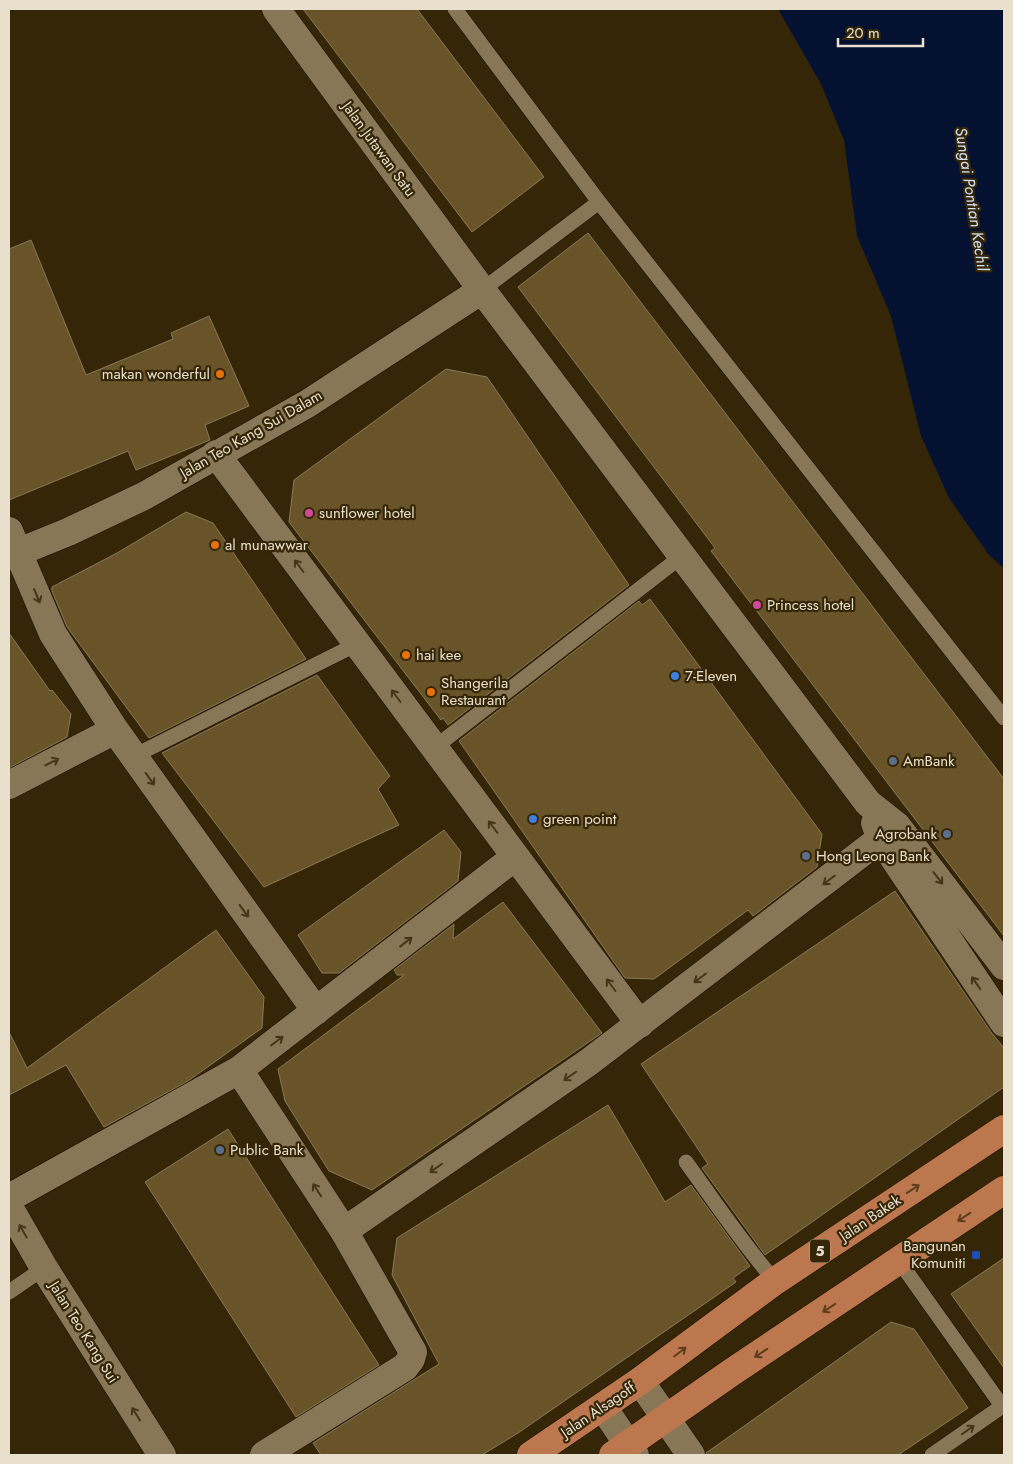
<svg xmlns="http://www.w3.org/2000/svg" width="1013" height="1464" viewBox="0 0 1013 1464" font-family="Jost,sans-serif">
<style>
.water{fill:#051130}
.building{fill:#69542a;stroke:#897859}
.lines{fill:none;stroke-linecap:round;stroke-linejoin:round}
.service-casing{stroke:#1a0f00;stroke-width:16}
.minor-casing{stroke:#1a0f00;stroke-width:29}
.tertiary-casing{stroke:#1a0f00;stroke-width:29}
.trunk-casing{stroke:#1a0f00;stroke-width:29}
.service{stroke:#887757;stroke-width:15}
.minor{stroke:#887757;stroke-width:28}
.tertiary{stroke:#887757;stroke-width:28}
.trunk{stroke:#bd774e;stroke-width:28}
.oneway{stroke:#453617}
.oneway2{stroke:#5d3e1c}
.food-dot{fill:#e8710a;stroke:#342607;stroke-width:2}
.hotel-dot{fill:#d1479c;stroke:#342607;stroke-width:2}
.shop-dot{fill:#3f7fe0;stroke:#342607;stroke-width:2}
.service-dot{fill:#5c6f8a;stroke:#342607;stroke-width:2}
.transit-dot{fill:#1a4fb4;stroke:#342607;stroke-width:2}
.labels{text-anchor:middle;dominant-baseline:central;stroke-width:4.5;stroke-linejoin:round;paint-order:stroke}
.shield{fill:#342607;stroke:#b2a892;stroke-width:1}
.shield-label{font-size:14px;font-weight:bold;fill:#e8dfcd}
.street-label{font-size:15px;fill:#e8dfcd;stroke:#342607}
.poi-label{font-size:15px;fill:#e8dfcd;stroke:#342607;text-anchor:start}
.water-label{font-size:16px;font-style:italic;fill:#d3e0fa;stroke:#342607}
</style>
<rect width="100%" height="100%" fill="#342607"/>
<!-- water -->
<path class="water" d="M778 9H1004V568L989 555 949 498 921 436 891 316 857 236 844 140 821 84Z"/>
<!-- building -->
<path class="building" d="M303 9H417L544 177 472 232Z
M588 233 1004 779V936L711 551 715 548 518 287Z
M31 240 86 375 173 339 171 333 209 316 249 406 205 425 210 440 136 470 128 451 9 500V249Z
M446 369 487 377 629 585 448 725 443 718 441 720 289 522 294 480Z
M186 512 213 523 306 659 149 738 67 627 52 591V587L117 553Z
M650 599 822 834 817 867 753 916 748 910 654 979 625 978 459 741 639 601 642 605Z
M9 633 50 691 52 690 71 714 67 737 9 768Z
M317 675 390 776 378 789 399 825 264 887 162 753Z
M444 830 461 852 458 881 339 973H322L298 935Z
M895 891 991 1032 1004 1048V1087L765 1255 702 1168 708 1164 641 1064Z
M503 902 602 1033 372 1190 329 1171 285 1101 278 1069 404 975H397L394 970 454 924 453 939Z
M216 930 264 997 262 1028 188 1081 104 1127 66 1065 9 1095V1032L27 1068Z
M608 1105 665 1202 691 1185 750 1266 733 1278 736 1282 518 1433 482 1455H321L313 1443 439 1364 392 1275 397 1238Z
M228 1129 379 1365 296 1417 145 1182Z
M1004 1258V1368L951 1294Z
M891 1322 914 1329 968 1408 898 1455H706V1453Z"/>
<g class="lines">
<!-- service casing -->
<g class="service-casing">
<path id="service" d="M455 9 599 202 1004 718
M482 290 599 202
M434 748 682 556
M134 756 357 644
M686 1162C715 1202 742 1243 775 1281
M899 1261 1002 1406
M9 1292 44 1268
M932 1455 1004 1405"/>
</g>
<!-- minor casing -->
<g class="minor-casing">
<path id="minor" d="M276 9 482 290 868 803 897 826 1004 966
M216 454 640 1024
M9 531 53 634 115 730 316 1011
M9 785 115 730
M875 823 881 839 1004 1023
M239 1070 344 1231 413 1352 411 1359 405 1367 264 1455
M9 1198 239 1070 515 857
M9 1207 44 1268 162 1455
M344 1231 589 1062 897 826
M640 1381 691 1455
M603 1407 635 1455"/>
</g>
<!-- tertiary casing -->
<g class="tertiary-casing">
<path id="tertiary" d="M9 556 68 532 144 496 307 404 482 290"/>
</g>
<!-- trunk casing -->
<g class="trunk-casing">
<path id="trunk" d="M531 1455 640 1381 775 1281 1004 1129
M613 1455 732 1372 1004 1190"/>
</g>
<!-- service -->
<use href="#service" class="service"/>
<!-- minor -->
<use href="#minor" class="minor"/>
<!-- tertiary -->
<use href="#tertiary" class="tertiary"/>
<!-- trunk -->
<use href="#trunk" class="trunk"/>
</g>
<!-- one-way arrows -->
<defs><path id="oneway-shaft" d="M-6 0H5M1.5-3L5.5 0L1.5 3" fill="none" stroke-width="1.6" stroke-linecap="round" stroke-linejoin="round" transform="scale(1.25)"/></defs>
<g class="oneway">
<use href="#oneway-shaft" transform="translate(299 566) rotate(-127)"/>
<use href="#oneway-shaft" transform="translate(37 596) rotate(67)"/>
<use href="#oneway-shaft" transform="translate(396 696) rotate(-127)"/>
<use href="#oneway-shaft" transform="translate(52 762) rotate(-27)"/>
<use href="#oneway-shaft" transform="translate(150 779) rotate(54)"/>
<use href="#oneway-shaft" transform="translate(493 827) rotate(-127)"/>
<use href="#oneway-shaft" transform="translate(938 878) rotate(52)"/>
<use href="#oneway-shaft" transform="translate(829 880) rotate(143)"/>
<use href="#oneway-shaft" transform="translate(244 911) rotate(54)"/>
<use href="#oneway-shaft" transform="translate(406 942) rotate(-38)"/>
<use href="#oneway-shaft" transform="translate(700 978) rotate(143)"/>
<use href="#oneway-shaft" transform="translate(976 983) rotate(-125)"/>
<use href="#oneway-shaft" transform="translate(611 985) rotate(-127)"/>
<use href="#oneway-shaft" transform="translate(277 1041) rotate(-37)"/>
<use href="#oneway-shaft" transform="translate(570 1076) rotate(145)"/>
<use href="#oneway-shaft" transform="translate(436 1168) rotate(145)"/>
<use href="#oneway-shaft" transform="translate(317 1190) rotate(-123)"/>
<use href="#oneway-shaft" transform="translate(23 1231) rotate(-120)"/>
<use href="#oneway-shaft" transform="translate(136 1414) rotate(-122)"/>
<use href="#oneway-shaft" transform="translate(968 1430) rotate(-35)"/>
</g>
<g class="oneway2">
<use href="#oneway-shaft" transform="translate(913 1189) rotate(-34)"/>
<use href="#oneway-shaft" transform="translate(964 1217) rotate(146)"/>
<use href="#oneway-shaft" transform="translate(829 1308) rotate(147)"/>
<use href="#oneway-shaft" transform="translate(680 1352) rotate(-37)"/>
<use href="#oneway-shaft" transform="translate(761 1353) rotate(146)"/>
</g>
<!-- markers -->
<g class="food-dot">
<circle cx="220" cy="374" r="5"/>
<circle cx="215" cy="545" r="5"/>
<circle cx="406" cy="655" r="5"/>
<circle cx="431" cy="692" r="5"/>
</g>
<g class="hotel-dot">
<circle cx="309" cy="513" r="5"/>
<circle cx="757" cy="605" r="5"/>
</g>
<g class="shop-dot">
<circle cx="675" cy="676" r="5"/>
<circle cx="533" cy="819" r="5"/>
</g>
<g class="service-dot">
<circle cx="893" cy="761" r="5"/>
<circle cx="947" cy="834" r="5"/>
<circle cx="806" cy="856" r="5"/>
<circle cx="220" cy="1150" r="5"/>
</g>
<rect class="transit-dot" x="971" y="1250" width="10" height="10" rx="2.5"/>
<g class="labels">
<!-- shield labels -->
<rect class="shield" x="810" y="1239.5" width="20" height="23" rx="4"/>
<g class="shield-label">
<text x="820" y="1251">5</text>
</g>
<!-- street labels -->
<g class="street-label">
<text transform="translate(379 149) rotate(54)">Jalan Jutawan Satu</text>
<text transform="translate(251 434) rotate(-30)">Jalan Teo Kang Sui Dalam</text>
<text transform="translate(870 1218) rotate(-34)">Jalan Bakek</text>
<text transform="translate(84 1332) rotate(58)">Jalan Teo Kang Sui</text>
<text transform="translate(598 1410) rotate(-34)">Jalan Alsagoff</text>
</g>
<!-- poi labels -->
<g class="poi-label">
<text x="210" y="374" text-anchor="end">makan wonderful</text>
<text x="319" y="513">sunflower hotel</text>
<text x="225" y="545">al munawwar</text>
<text x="767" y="605">Princess hotel</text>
<text x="416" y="655">hai kee</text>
<text x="685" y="676">7-Eleven</text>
<text x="441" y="683">Shangerila<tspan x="441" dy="17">Restaurant</tspan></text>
<text x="903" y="761">AmBank</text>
<text x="543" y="819">green point</text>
<text x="937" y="834" text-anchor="end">Agrobank</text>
<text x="816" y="856">Hong Leong Bank</text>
<text x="230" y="1150">Public Bank</text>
<text x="966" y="1246" text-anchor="end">Bangunan<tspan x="966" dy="17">Komuniti</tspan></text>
</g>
<!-- water labels -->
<g class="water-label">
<text transform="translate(972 199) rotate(81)">Sungai Pontian Kechil</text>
</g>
</g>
<!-- border -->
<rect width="1013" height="1464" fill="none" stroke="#e8dfcd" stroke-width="20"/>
<!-- scale -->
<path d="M838 38v8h85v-8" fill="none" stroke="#e8dfcd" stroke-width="2.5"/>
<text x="846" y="38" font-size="15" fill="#e8dfcd" stroke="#342607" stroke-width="4" paint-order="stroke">20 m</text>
</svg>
